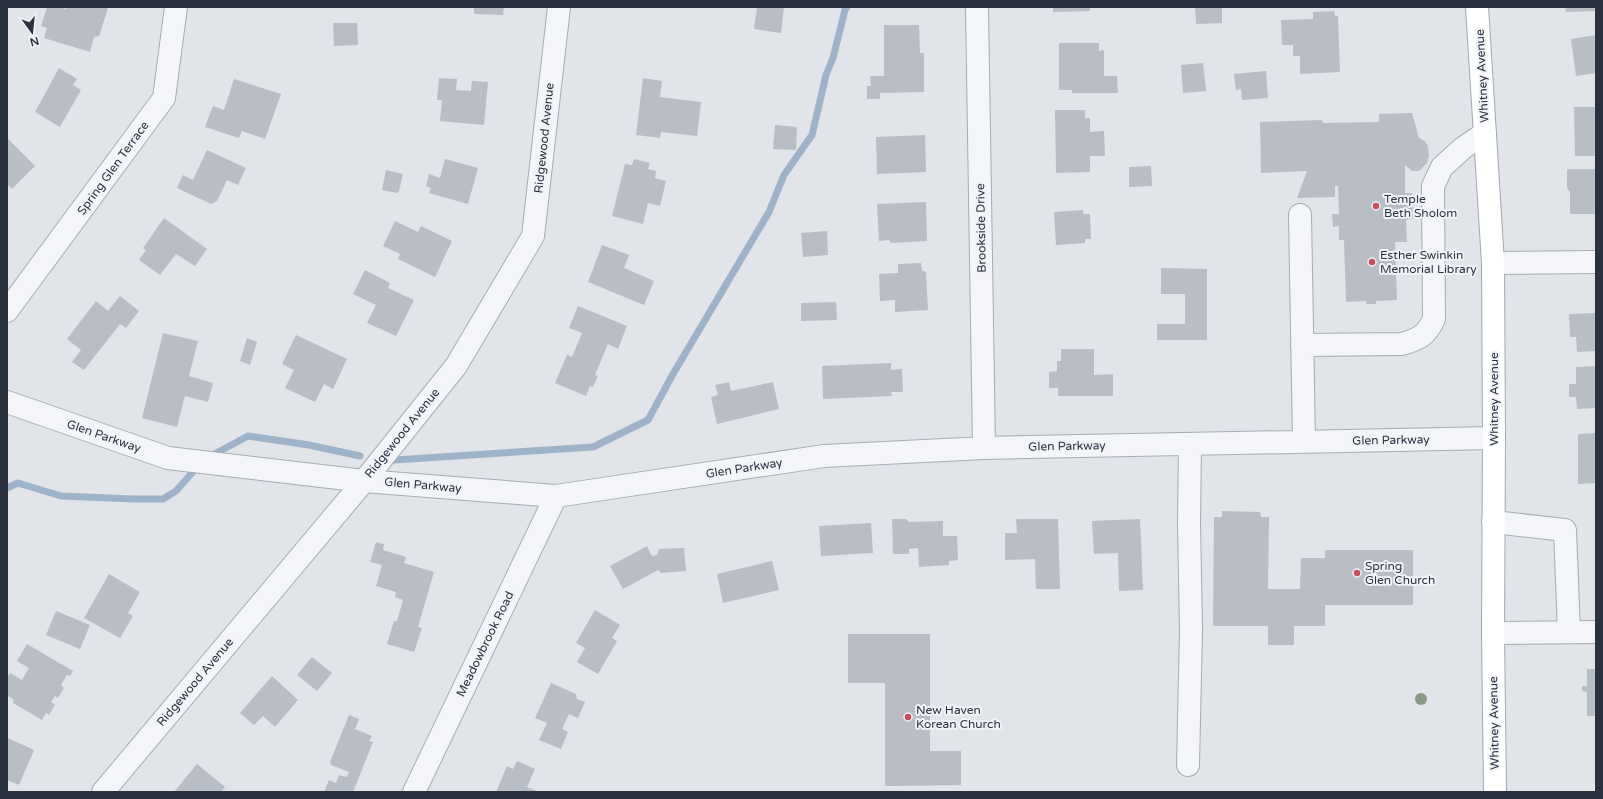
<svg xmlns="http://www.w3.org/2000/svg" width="1603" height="799" viewBox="0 0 1603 799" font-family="'Varela Round',sans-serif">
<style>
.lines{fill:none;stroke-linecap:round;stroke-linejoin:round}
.stream{stroke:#9eb2c8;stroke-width:7}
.building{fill:#b8bdc6}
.minor-casing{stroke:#a6abb3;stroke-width:24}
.major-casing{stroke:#a1a9b4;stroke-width:24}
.minor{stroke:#f4f5f8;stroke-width:22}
.major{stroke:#fff;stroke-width:22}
.tree{fill:#898}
.poi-dot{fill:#c94c5f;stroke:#f1f3f7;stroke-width:1.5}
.labels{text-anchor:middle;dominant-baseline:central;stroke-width:4;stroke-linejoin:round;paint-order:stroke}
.street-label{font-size:12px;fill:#2a3240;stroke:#f1f3f7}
.poi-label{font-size:12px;fill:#2a3240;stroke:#f1f3f7;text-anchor:start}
</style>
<rect width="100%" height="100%" fill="#e1e4e9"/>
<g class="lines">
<!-- stream -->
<path class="stream" d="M209 457 248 436 309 445 360 456
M394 460 593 447 648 420 673 374 769 212 784 175 812 135 826 75 833 58 845 10 847 7
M7 488 18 483 61 496 133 499H163L176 491 198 466"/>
</g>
<!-- building -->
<path class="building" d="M47 7H58L66 9 67 7 108 8 99 36 94 37 90 52 44 38 47 28 41 26Z
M474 7H504L503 15 474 14Z
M757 7H784L781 33 754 29Z
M1053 7H1090V11L1053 12Z
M1195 7H1222V23L1196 24Z
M1565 7H1596V11L1566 12Z
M1334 11 1335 16H1338L1340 72 1300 74V56H1293V45H1282L1281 20 1313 19V12Z
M333 23H357L358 45 334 46Z
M884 25H919L920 53H924V92L880 93V99H867V86H871L870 76H884Z
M1596 35V73L1576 76 1571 39Z
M1059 43H1099V51L1104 50V76H1117L1118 93H1072V90H1059Z
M1203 63 1206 91 1183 93 1181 65Z
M59 68 77 79 73 85 81 90 60 127 35 112Z
M1266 71 1268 98 1242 100 1241 89 1236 90 1234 74Z
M439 78 457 79 456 90 471 91 472 81 488 82 484 125 440 121 442 100H437Z
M643 78 662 81 660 97 701 102 697 136 661 132 660 138 636 135Z
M234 79 281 94 265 139 242 131 239 138 205 127 213 106 224 110Z
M1574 107H1596V156H1575Z
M1055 110H1085V118H1090V132L1104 131 1105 156H1090V172L1056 173Z
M1412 113 1419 138 1425 141 1428 146 1429 156 1427 163 1419 171H1412L1405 165V193H1412L1413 219 1406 220 1407 242H1395L1397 300 1376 301V304H1366V301L1346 302 1344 240H1339V226L1333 227 1332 214H1339L1338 186H1335V197L1297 198 1307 171 1261 173 1260 122 1322 120 1323 123 1379 122V114Z
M775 125 797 127 796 150 773 149Z
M925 135 926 172 877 174 876 137Z
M7 138 35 166 12 189 7 184Z
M207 150 246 168 238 185 227 180 217 201 211 204 177 188 183 175 193 180Z
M445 159 478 168 468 204 429 193 431 188 426 186 429 174 440 178Z
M634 159 650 163 648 169 656 171 655 178 666 181 660 206 648 203 643 224 612 216 625 164 632 165Z
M1151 166 1152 186 1129 187V167Z
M1567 169H1596V214H1570V192L1567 188Z
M386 170 403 174 399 191 397 193 382 190Z
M926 202 927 241 891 243 889 240 879 241 877 204Z
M1083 210V214H1090L1091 239H1085V243L1056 245 1054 212Z
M164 218 207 249 195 266 176 254 160 275 139 260 146 250 143 248Z
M395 221 418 232 421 226 452 241 435 277 398 259 400 254 383 246Z
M827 231 828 255 803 257 801 233Z
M602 245 629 255 624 268 654 281 644 305 588 282Z
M921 263 922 270 926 272 928 310 895 312V300L880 301 879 274 898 273V264Z
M1161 268 1207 269V340H1157V324H1185V294H1161Z
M365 270 390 283 388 288 414 300 396 336 367 323 376 305 353 294Z
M120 296 139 311 126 328 120 324 84 370 72 362 81 350 67 339 96 301 108 311Z
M836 302 837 320 801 321V303Z
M578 306 627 326 618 349 608 344 595 375 598 376 593 387 590 386 586 396 555 383 567 355 572 357 582 333 569 328Z
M1596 313V351L1577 352 1576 337H1570L1569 314Z
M163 333 198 341 189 376 213 383 208 402 185 396 177 427 142 418Z
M296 335 347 359 333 389 324 384 315 402 285 388 294 370 282 364Z
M247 338 257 342 250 365 240 361Z
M1061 349H1094V375L1113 374V396H1058V388H1049V372L1057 371V361H1061Z
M891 363V370L902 369 903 392H891L892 396 823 399 822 366Z
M1596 366V408L1577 409 1576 397H1569V384H1576V367Z
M729 382 731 391 773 382 779 409 717 424 711 397 718 395 715 385Z
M1596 433V483L1578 484V434Z
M1222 511 1260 512 1261 517H1269L1268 589H1300L1301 558H1325V550H1413V605H1325V626H1294V645H1268V626H1213L1214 517H1222Z
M892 519H906L909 522 943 521V536H957L958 560 949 561V565L919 567 918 548 909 549V554H893Z
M1016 519H1058L1060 589H1036L1035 559 1005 560V533H1017Z
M1140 519 1143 590 1119 591 1118 553 1094 554 1092 521Z
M871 523 873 553 821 556 819 526Z
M376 542 384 544 383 550 406 557 404 563 434 572 418 627 422 628 414 652 387 644 394 621H397L403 600 395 597 396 592 376 586 382 565 370 562Z
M647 546 652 556 657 555 659 549 684 548 686 571 661 573 658 570 623 589 610 566Z
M772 561 779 590 723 603 717 574Z
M109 574 140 592 128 613 133 616 120 638 84 618Z
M595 610 620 625 612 638 617 641 598 674 577 662 585 648 576 643Z
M56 611 90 625 80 649 46 635Z
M848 634H930V751H961V785L885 786V683H848Z
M27 644 73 671 70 676 67 675 61 685 64 688 58 698 55 696 51 702 55 705 49 715 46 713 42 720 13 703 14 700 7 695V678L10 673 22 680 29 668 17 661Z
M312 657 332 673 317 691 297 675Z
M1587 669H1596V716H1587V692L1582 691V686H1587Z
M272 676 298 700 275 727 263 716 254 725 240 713Z
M551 683 576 694 577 699 585 702 578 718 569 714 562 729 568 732 561 749 539 740 547 723 535 718Z
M349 715 359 719 355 729 372 736 369 741 373 742 353 792H324L329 780 336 783 339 775 347 777 349 772 331 765 330 762Z
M8 738 34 750 19 785 7 780Z
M517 761 535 769 527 787 540 792H496L507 766 513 769Z
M197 764 225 787 221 792H174Z"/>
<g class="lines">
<!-- minor casing -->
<g class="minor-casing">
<path id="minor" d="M977 7 984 448
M1300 215 1304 442
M1493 263 1596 262
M7 311 164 98 176 7
M1302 345 1402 344C1419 339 1426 336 1434 319L1433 186 1442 167 1463 148 1485 133
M7 402 168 458 364 481 556 496 824 456 984 448 1494 438
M1493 522 1565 530 1569 632
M1493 633 1596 632
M1188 765 1191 630 1189 523 1190 444
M103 792 364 481 456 366 533 236 559 7
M414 792 556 496"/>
</g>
<!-- major casing -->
<g class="major-casing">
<path id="major" d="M1477 7 1493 263 1494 438 1493 633 1495 792"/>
</g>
<!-- minor -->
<use href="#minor" class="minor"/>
<!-- major -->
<use href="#major" class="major"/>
</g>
<!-- trees -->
<circle class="tree" cx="1421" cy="699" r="6"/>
<!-- markers -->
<g class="poi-dot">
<circle cx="1376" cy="206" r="4"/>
<circle cx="1372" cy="262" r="4"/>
<circle cx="1357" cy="573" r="4"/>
<circle cx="908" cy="717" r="4"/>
</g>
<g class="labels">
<!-- street labels -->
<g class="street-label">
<text transform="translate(1482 76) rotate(-93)">Whitney Avenue</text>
<text transform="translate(544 138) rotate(-84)">Ridgewood Avenue</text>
<text transform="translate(113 168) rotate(-54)">Spring Glen Terrace</text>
<text transform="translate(981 228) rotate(-91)">Brookside Drive</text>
<text transform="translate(1494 399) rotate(-90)">Whitney Avenue</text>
<text transform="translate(402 433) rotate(-51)">Ridgewood Avenue</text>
<text transform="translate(104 436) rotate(19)">Glen Parkway</text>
<text transform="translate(1391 440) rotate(-1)">Glen Parkway</text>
<text transform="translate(1067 446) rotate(-1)">Glen Parkway</text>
<text transform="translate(744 468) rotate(-9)">Glen Parkway</text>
<text transform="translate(423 485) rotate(5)">Glen Parkway</text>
<text transform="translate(485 644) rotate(-64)">Meadowbrook Road</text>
<text transform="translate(195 682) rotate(-50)">Ridgewood Avenue</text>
<text transform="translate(1494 723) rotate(-91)">Whitney Avenue</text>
</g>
<!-- poi labels -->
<g class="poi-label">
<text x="1384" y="199">Temple<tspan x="1384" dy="14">Beth Sholom</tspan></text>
<text x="1380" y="255">Esther Swinkin<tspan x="1380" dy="14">Memorial Library</tspan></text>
<text x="1365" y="566">Spring<tspan x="1365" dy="14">Glen Church</tspan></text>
<text x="916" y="710">New Haven<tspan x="916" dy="14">Korean Church</tspan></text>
</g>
</g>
<!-- border -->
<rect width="1603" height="799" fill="none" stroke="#2a3240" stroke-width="16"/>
<!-- north arrow -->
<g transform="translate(32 32) rotate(165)" stroke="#f1f3f7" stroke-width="3" paint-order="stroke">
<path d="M0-3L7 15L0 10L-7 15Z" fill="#2a3240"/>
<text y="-6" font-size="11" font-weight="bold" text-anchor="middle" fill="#2a3240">N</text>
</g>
</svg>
